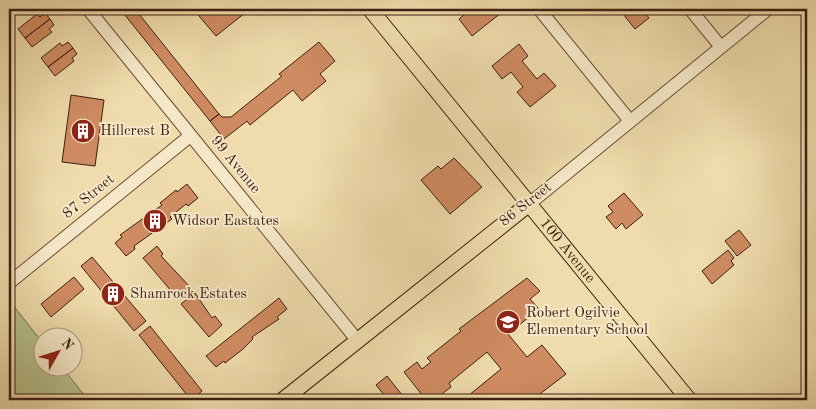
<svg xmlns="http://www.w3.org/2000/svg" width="816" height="409" viewBox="0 0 816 409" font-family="'Old Standard TT',serif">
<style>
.green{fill:#b6c18b;stroke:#7a704e}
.building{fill:#cf8b61;stroke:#3d1f12}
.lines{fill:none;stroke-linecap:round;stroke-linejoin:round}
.minor-casing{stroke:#6a4e38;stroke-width:14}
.major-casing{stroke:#3d1f12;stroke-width:17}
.minor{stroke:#f5e8c8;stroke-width:12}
.major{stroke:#efdbab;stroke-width:15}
.labels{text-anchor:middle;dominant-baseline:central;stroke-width:4;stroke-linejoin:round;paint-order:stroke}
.poi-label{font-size:15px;fill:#3d1f12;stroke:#f5e8c8;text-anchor:start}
.street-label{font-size:15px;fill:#3d1f12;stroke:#f5e8c8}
</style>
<rect width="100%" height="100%" fill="#efdbab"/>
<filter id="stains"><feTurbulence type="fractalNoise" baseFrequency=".004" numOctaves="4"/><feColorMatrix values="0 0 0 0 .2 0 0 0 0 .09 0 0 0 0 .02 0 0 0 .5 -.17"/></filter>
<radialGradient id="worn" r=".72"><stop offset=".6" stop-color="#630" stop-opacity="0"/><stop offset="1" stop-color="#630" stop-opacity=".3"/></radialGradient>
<!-- green -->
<path class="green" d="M9 300 42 342V366L62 367 88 400H9Z"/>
<!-- building -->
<path class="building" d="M120 9H135L219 114 210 121Z
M193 9H250L216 36Z
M471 9H506L472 36 459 19Z
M631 9H642L649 18 635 29 623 14Z
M45 13 50 19 25 38 18 29 37 14 40 17Z
M50 19 54 25 49 29 52 32 32 47 25 38Z
M68 42 73 48 48 67 41 58 60 43 62 46Z
M319 42 335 61 320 74 326 81 302 101 293 90 250 125 247 121 224 139 210 121 219 114 222 117H231L282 76 279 74Z
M519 44 528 56 522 61 537 79 544 73 556 86 530 107 517 92 523 87 511 72 502 79 492 66Z
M73 48 77 54 72 58 74 61 55 76 48 67Z
M71 95 104 100 95 166 62 162Z
M454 158 482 187 450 214 421 180 438 166 441 169Z
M187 184 198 198 188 206 186 204 170 217 172 219 134 246 135 249 126 256 115 243 122 237 120 235 162 205 160 203 176 190 177 192Z
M624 193 643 215 626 229 622 223 616 229 606 217 613 212 608 206Z
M739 230 751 245 737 256 725 241Z
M157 246 163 254 161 256 191 288 178 299 143 258Z
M728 250 734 258 731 261 734 265 712 284 702 271Z
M92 257 146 321 134 331 81 266Z
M74 277 84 289 51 317 41 304Z
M527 278 540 291 530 299 539 309 508 334 527 357 542 345 566 374 532 400H463L501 369 487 352 449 383 451 387 434 400H426L404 372 417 362 422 369 431 362 427 358 461 331 459 329Z
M195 293 212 318 215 316 222 325 209 337 181 304Z
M279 298 287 309 277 317 279 319 252 337 253 339 243 349 225 363 224 361 216 367 206 356Z
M150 326 202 391 191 400 139 335Z
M387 376 406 400H388L376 385Z"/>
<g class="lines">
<!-- minor casing -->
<g class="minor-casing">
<path id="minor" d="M88 9 357 340
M539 9 630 121
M690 9 721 47
M529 204 768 9
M9 283 190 136"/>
</g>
<!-- major casing -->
<g class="major-casing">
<g id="major">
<path id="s1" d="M370 9 689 400"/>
<path d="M283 400 529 204"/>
</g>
</g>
<!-- minor -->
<use href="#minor" class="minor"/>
<!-- major -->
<use href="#major" class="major"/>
</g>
<!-- icons -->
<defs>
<g id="building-disc" transform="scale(1.25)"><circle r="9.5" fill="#8f2418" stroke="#f5e8c8"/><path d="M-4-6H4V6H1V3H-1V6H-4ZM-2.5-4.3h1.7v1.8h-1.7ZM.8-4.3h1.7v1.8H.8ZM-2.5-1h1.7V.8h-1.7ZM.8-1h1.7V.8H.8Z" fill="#fff"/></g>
<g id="school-disc" transform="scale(1.25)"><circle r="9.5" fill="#8f2418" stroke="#f5e8c8"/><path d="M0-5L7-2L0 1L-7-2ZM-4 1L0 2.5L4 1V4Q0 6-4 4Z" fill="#fff"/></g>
</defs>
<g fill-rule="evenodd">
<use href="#building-disc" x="83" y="131"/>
<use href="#building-disc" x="155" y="221"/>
<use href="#building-disc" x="113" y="294"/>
<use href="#school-disc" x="508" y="322"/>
</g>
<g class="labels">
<!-- poi labels -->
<g class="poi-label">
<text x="100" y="131">Hillcrest B</text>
<text x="172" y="221">Widsor Eastates</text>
<text x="130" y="294">Shamrock Estates</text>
<text x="526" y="313">Robert Ogilvie<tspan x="526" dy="17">Elementary School</tspan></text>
</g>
<!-- street labels -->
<g class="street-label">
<text transform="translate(235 165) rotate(51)">99 Avenue</text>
<text transform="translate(89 197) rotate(-39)">87 Street</text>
<text transform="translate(526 205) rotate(-38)">86 Street</text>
<text stroke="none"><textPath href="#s1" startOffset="312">100 Avenue</textPath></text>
</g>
</g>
<!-- margin -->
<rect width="816" height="409" fill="none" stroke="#efdbab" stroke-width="30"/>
<rect x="10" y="10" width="796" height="389" fill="none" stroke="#3d1f12" stroke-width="2.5"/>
<rect x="15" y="15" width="786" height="379" fill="none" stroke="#3d1f12"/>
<!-- north arrow -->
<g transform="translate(58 352) rotate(51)"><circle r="24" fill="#f5e8c8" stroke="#ab987f"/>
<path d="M0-4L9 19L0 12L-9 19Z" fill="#8f2418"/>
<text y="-8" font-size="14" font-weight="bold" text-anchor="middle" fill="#3d1f12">N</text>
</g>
<rect width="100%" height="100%" filter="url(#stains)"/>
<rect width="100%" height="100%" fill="url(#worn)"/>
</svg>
